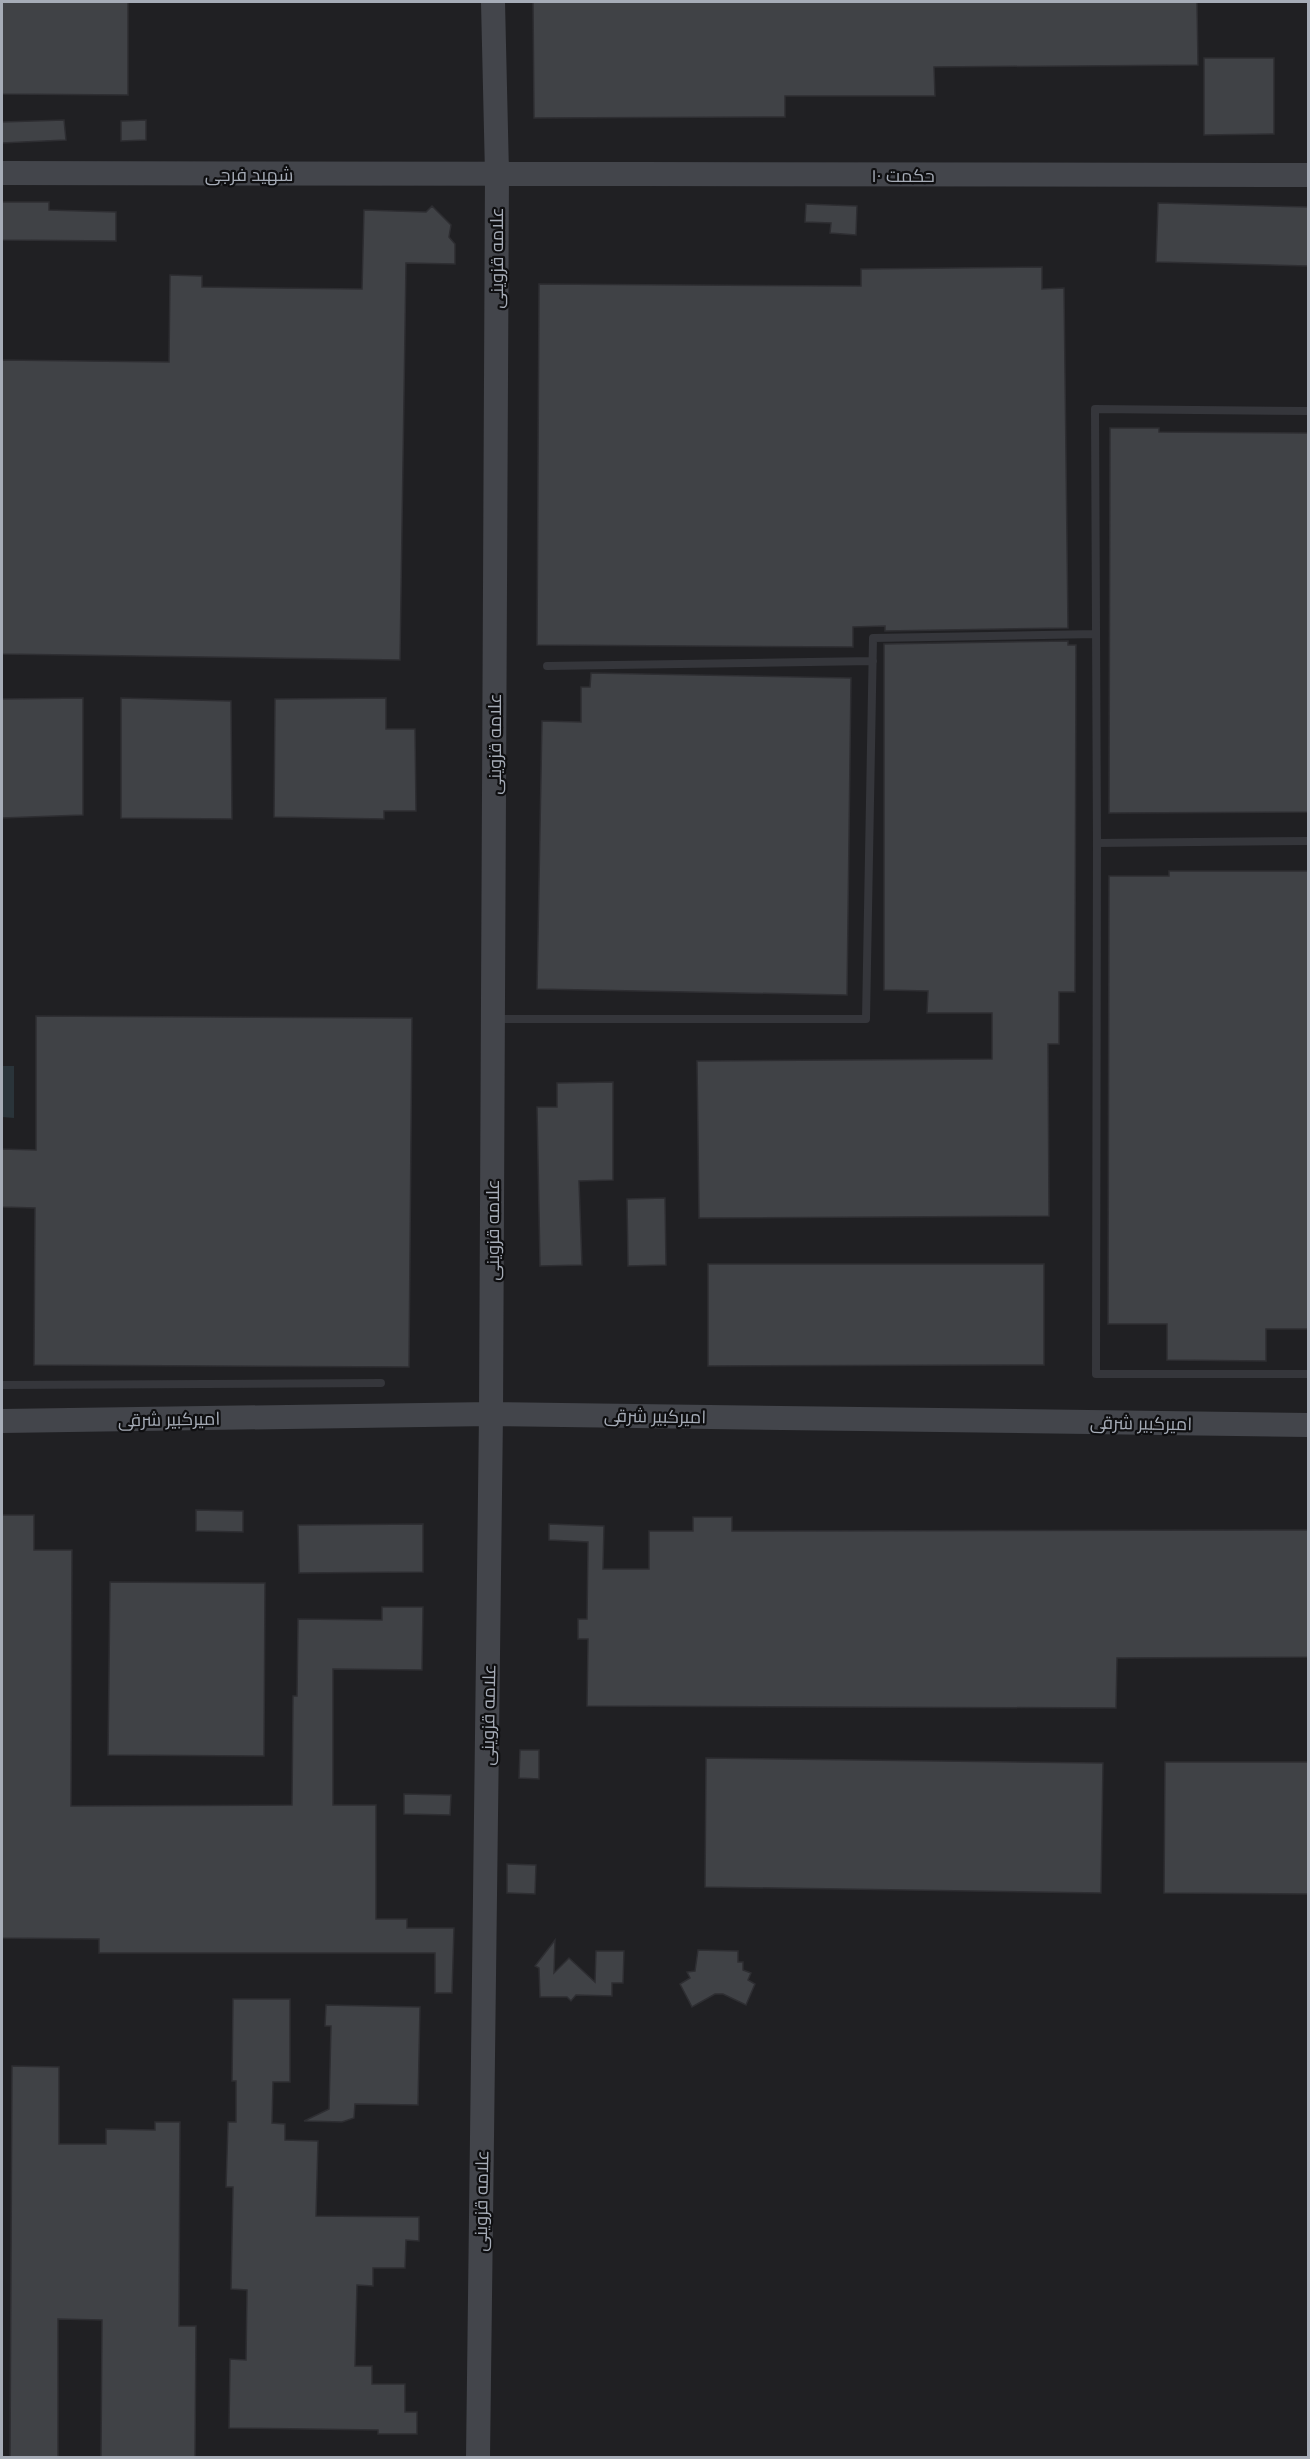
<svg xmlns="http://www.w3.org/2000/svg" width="1310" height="2459" viewBox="0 0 1310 2459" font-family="Mulish,Cairo,sans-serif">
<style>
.built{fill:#202023}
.water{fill:#2a343a}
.building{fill:#404246;stroke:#2e2e32;stroke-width:1.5}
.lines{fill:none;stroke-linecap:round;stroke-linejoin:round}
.lane{stroke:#35363b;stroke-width:8}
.secondary{stroke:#43454b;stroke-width:24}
.labels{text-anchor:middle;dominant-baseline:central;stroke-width:4.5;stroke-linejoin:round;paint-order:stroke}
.street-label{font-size:18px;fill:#a6acb7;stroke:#0f0f11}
</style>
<rect width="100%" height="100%" fill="#141416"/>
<!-- built -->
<path class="built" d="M2 2H1308V2457H2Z"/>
<!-- water -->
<path class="water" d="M2 1066H14V1118L2 1117Z"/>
<!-- building -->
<path class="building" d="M2 2H128V95L2 94Z
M533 2H1197L1198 65 934 67 935 96H785V117L534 118Z
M1204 58H1274V134L1204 135Z
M64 120 66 140 2 143V122Z
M146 120V140L121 141V121Z
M2 202H49V210L116 212V241L2 240Z
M1158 203 1308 207V266L1156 262Z
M806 204 857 206 856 235 830 233 831 223 805 222Z
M432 206 451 225 449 237 455 244V264L406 263 400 660 2 654V360L169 362 170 275 202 276V287L362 289 364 210 426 212Z
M1042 267V289L1064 288 1068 628 885 631V626L853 627V647L537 645 539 284 861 286V269Z
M1110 428H1159V432L1308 433V812L1109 813Z
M1068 641V645H1076L1075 992H1059V1044H1048L1049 1216 699 1218 697 1061 992 1059V1013H927L928 991 884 990V644Z
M591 673 851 678 847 995 537 989 542 721 581 722V687H590Z
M83 698V815L2 818V699Z
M121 698 231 701 232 819 121 818Z
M386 698V729H415L416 811H384V819L274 817 275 699Z
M1169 871H1308V1329H1266V1361L1167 1360V1324H1108L1109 876H1169Z
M36 1016 412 1018 409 1367 34 1365 35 1208 2 1207V1149L36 1150Z
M613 1082V1180L579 1181 582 1265 540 1266 537 1107H557V1083Z
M665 1198 666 1265 628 1266 627 1199Z
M708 1264H1044V1365L708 1366Z
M196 1510 243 1511V1532L196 1531Z
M2 1515H34V1550H72L71 1806 292 1805 293 1696H297L298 1619 382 1620V1607H423L422 1670 333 1669V1805H376V1919H407V1928H454L452 1993H435V1953H99V1939L2 1938Z
M693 1517H732V1531L1308 1530V1657L1117 1658 1116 1708 587 1706 588 1639H578V1619H587L588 1542 549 1540V1524L604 1526 603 1569H649V1531H693Z
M423 1524V1572L299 1573 298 1525Z
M110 1582 265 1583 264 1756 108 1755Z
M520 1750H539V1779L519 1778Z
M706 1758 1103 1763 1101 1893 705 1887Z
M1165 1762H1308V1894L1164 1893Z
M404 1794 451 1795 450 1815 404 1814Z
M507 1864 536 1865 535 1894 507 1893Z
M555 1940 554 1973 569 1958 595 1982 596 1951H624L623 1983H612V1996L576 1995 571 2001 567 1997H540L539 1968 535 1966Z
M698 1950 738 1951V1962H743V1970L751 1973 748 1980 755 1984 746 2005 723 1994H715L692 2007 680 1984 690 1978 687 1972 695 1971Z
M233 1999H290V2082H273L272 2123 285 2124V2140L318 2141 316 2216 419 2217V2241L406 2240 405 2268H373V2286L357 2285 355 2366H372V2384H405V2412H417V2434H378V2430L229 2428 230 2359 246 2360 247 2290 231 2289 233 2187H226L228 2122H236V2081H232Z
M326 2005 420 2007 418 2105 355 2104 354 2118 342 2122 304 2121 329 2109 331 2026H325Z
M12 2066 59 2067V2144H106V2129L155 2130V2122H180L179 2326H196L195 2457H101L102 2320 58 2319V2457H10Z"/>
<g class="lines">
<!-- lane -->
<path class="lane" d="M547 666 873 661
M1308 841 1097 843 1096 1374H1308
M1097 843 1095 409 1308 411
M494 1019H866L873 638 1096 634
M2 1385 381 1383"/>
<!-- secondary -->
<path class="secondary" d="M2 173 1308 175
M2 1421 491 1414 1308 1425
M478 2458 491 1414 497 174 493 2"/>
</g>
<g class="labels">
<!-- street labels -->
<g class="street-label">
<text x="249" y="174">شهید فرجی</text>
<text x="903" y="175">حکمت ۱۰</text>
<text transform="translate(496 258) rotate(-90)">علامه قزوینی</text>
<text transform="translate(494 744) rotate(-90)">علامه قزوینی</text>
<text transform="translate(492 1230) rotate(-90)">علامه قزوینی</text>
<text transform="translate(655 1416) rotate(1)">امیرکبیر شرقی</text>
<text transform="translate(169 1419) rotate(-1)">امیرکبیر شرقی</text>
<text transform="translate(1141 1423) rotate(1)">امیرکبیر شرقی</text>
<text transform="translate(488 1715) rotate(-89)">علامه قزوینی</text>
<text transform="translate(481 2201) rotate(-89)">علامه قزوینی</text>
</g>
</g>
<!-- border -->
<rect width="1310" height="2459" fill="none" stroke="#a6acb7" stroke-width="6"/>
</svg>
